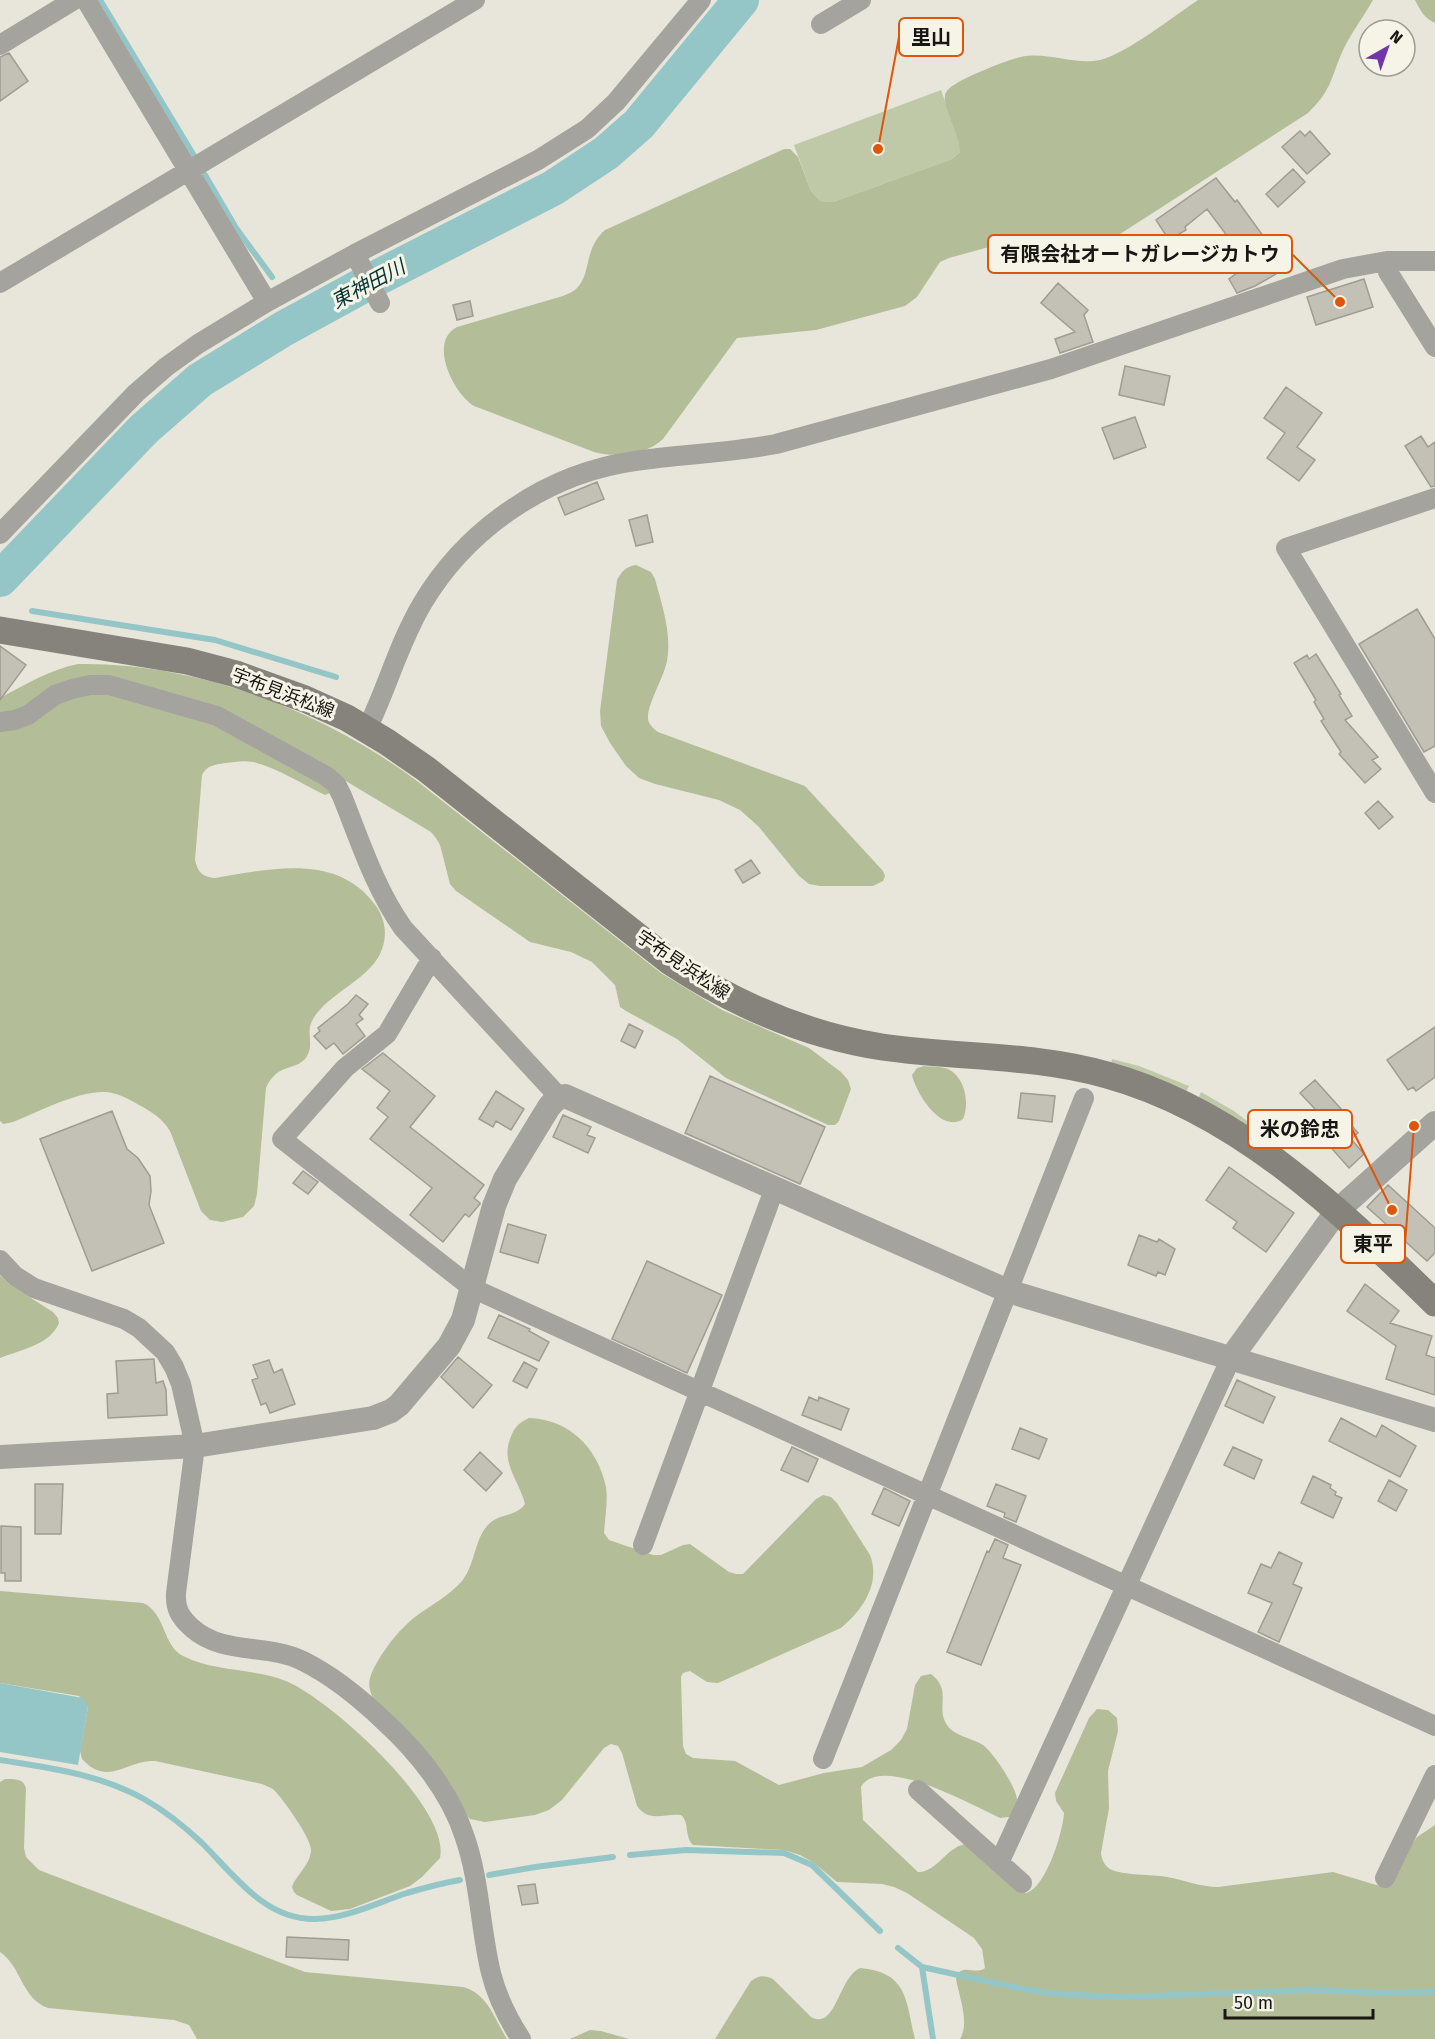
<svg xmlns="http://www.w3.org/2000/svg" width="1435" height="2039" viewBox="0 0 1435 2039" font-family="'Fira Sans','Noto Sans JP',sans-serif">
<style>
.green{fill:#bfc9a7}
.forest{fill:#b3be99}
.water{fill:#95c6c7}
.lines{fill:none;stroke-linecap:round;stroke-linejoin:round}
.stream{stroke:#95c6c7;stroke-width:6}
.river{stroke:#95c6c7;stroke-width:36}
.building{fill:#c3c1b6;stroke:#9f9c91;stroke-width:1.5}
.minor{stroke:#a5a39e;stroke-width:20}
.tertiary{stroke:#a5a39e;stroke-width:24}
.secondary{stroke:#86837c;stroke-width:27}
.labels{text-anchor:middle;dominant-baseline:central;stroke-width:6;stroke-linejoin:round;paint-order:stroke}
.street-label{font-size:18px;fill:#181713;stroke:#f6f3e7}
.water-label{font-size:20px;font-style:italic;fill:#033536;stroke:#f6f3e7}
.leader{fill:none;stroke:#de560c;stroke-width:2}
.callout-dot{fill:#de560c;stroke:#f6f3e7;stroke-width:2}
.callout{fill:#f6f3e7;stroke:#de560c;stroke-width:2}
.callout-label{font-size:20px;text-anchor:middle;font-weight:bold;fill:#181713}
</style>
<rect width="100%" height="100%" fill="#e8e6da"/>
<!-- green -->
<path class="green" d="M941 90 960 142V152L952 159 833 202 820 201 811 191 794 145Z
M1112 1059 1139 1066 1189 1086 1186 1092 1111 1065Z
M1201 1092 1234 1111 1255 1127 1252 1131 1198 1099Z"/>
<!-- forest -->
<path class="forest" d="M1198 0H1373C1364 16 1352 32 1344 48 1331 76 1333 89 1308 113L1103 245 1089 249 1075 247 1038 236 1025 237 949 258 940 262 917 297 905 306 816 330 737 338 663 439C647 455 616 458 594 452L474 406C453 393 428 342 457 327L563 296C567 294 573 292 576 289 592 274 583 249 605 230L784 149H790L798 157 811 191 820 201 833 202 952 159 960 152C960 134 943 109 945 95 946 91 950 87 954 85 967 76 1011 58 1026 56 1051 53 1075 65 1100 60 1126 54 1174 16 1198 0Z
M1415 0H1435V23C1424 18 1420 10 1415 0Z
M636 565 651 572 655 579C662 605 672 634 667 661 664 677 647 705 648 718 648 724 653 728 658 732L805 786 883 871 885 876 883 881 873 886H820L809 884 799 876 759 827 740 810 719 800 655 784 639 778 626 766 610 743 601 726 600 711 617 580C622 571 625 567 636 565Z
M78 664C196 662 323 711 417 781L661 973 722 1010 809 1048 841 1072 848 1080 851 1089 839 1121 835 1125H828L726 1078 677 1039 626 1011 620 1007 615 985 592 962 571 952 530 942 456 891 450 884 440 845 436 838 431 832 329 771 330 793 325 795C302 784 278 768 253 762 244 760 235 762 225 763 215 765 207 765 202 775L195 860C198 873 203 877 215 878 270 869 338 852 376 906 386 921 388 937 380 954 367 981 325 995 312 1021 306 1032 314 1045 307 1056 298 1072 278 1061 266 1088L257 1194 254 1206 243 1217 222 1222 210 1220 201 1211 170 1131C162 1118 152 1112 139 1105 129 1099 116 1092 104 1092 78 1091 38 1112 13 1122L3 1124 0 1121V698C26 684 49 670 78 664Z
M924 1066C932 1067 940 1066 948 1069 965 1077 970 1103 963 1119 941 1134 916 1093 912 1075L917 1068Z
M0 1275 9 1284 53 1312 58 1318 59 1323C50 1345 20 1350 0 1358Z
M529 1418C569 1419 598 1448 606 1487 608 1502 605 1518 604 1533L609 1540 653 1555H661L683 1545 690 1544 729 1572 736 1574H743L816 1499 823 1495 831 1497 837 1503 870 1555C881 1583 863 1610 841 1628L718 1683 707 1682 690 1671 683 1673 681 1677 683 1746 686 1754 693 1758 735 1761 779 1785 824 1773 862 1767 891 1750 901 1740 907 1729 915 1685 921 1676 931 1674C953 1691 935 1707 947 1725 954 1736 972 1738 983 1745 993 1752 1017 1788 1017 1800 1017 1806 1013 1812 1009 1817L1000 1818C974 1806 880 1753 861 1787L863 1820 918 1872C937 1873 948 1844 968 1844L1026 1893C1046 1888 1063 1832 1064 1813L1056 1801 1055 1793 1089 1718 1097 1709 1108 1710 1117 1718 1118 1731 1108 1771 1109 1808 1101 1853C1102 1860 1104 1865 1110 1869 1124 1876 1151 1874 1167 1877 1184 1880 1201 1887 1218 1887L1333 1872 1383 1887 1417 1837 1435 1825V2039H960C970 2023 959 1996 956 1979 960 1961 975 1976 985 1968L982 1949 974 1938 907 1893 894 1887 882 1884 837 1882 814 1863 800 1855 784 1850 693 1845C684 1836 690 1823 681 1815 664 1813 649 1823 637 1806L622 1753 618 1746 611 1744 604 1748 562 1800 549 1810 535 1815 485 1822 470 1819 377 1705C365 1686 368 1678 379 1659 389 1643 400 1629 415 1617 431 1605 449 1596 462 1581 476 1564 474 1537 490 1523 500 1514 517 1516 525 1504 519 1480 501 1464 510 1439 514 1428 518 1423 529 1418Z
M0 1591 143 1603C166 1613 162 1645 183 1656 214 1672 254 1668 286 1681 330 1699 451 1808 440 1858L422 1877 410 1886 350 1909 331 1911 297 1895 294 1892 292 1887C296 1875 311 1864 311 1850 311 1838 283 1799 274 1790 270 1787 266 1786 262 1784L155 1761C127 1759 109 1788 82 1759L80 1751 88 1707 79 1696 0 1683Z
M5 1779C14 1779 23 1778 26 1788L24 1848 26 1857 39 1870 305 1972 463 1987C488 1994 494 2018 507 2039H197L189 2025 174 2020 48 2008C21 1998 22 1967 0 1952V1782Z
M860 1968C908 1972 906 2001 915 2039H715L751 1981C759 1975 764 1975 773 1979L811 2017C836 2031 838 1978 860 1968Z
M590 2030 601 2031 629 2039H570Z"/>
<!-- water -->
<path class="water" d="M0 1683 83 1698 88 1707 78 1765 0 1752Z"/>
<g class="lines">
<!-- stream -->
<path class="stream" d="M100 0 193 154
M205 175 236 228 272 277
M0 581 8 588
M32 611 215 640 336 677
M0 1760C50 1768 99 1774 144 1799 165 1811 184 1826 202 1843 234 1875 265 1920 315 1919 348 1918 376 1903 407 1893 424 1888 442 1883 460 1880
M630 1855 686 1850 784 1853 812 1865 880 1931
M489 1875 535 1867 613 1857
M898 1948 922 1967 1022 1989 1055 1994 1122 1997 1315 1990 1382 1993 1435 1992
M922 1967 933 2039"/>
<!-- river -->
<path class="river" d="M0 579 144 429 200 380 283 329 369 282 553 188 606 153 639 124 741 0"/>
</g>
<!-- building -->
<path class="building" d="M9 53 28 81 0 101V57Z
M1300 131 1305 136 1310 131 1330 154 1307 174 1282 147Z
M1293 169 1305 182 1278 207 1266 194Z
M1216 178 1235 202 1237 200 1269 244 1264 248 1275 265 1272 266 1276 274 1255 286 1237 293 1229 279 1246 266 1232 247 1234 245 1207 209 1185 227 1186 230 1169 240 1156 220Z
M1364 279 1373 307 1316 325 1307 297Z
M1058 283 1088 310 1084 315 1093 342 1060 353 1055 339 1075 332 1041 303Z
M470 301 473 316 457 320 453 305Z
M1125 366 1170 376 1164 405 1119 395Z
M1286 387 1322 413 1297 447 1315 460 1299 481 1267 458 1285 433 1264 418Z
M1135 417 1146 447 1114 459 1102 428Z
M1421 436 1428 447 1435 442V486L1431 487 1405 446Z
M597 482 604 499 565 515 558 498Z
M647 515 653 542 636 546 629 520Z
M1417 609 1435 639V746L1424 752 1359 644Z
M0 646 26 665 0 700Z
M1316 654 1341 694 1339 695 1352 716 1345 720 1378 757 1372 760 1381 769 1365 783 1339 754 1341 752 1321 721 1324 719 1314 702 1316 700 1294 663 1307 655 1309 659Z
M1378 801 1393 817 1379 829 1365 813Z
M751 860 760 873 743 883 735 870Z
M356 995 368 1004 359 1015 363 1019 356 1024 365 1036 343 1054 334 1043 326 1049 314 1036 320 1031 318 1028 348 1004Z
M629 1024 643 1031 635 1048 621 1041Z
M1435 1027V1077L1416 1091 1413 1087 1408 1090 1387 1060Z
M383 1053 435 1096 410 1127 484 1185 474 1198 480 1203V1204L469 1217 465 1214 443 1242 410 1215 432 1188 370 1139 388 1117 377 1108 390 1091 362 1069Z
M710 1076 825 1127 800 1184 685 1133Z
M1315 1080 1342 1110 1340 1112 1358 1133 1351 1139 1364 1154 1349 1168 1320 1135 1323 1132 1308 1116 1315 1109 1300 1093Z
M496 1091 524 1109 511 1130 496 1121 493 1127 479 1119Z
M1021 1093 1055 1096 1052 1122 1018 1118Z
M112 1111 127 1149 138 1158 150 1176 151 1191 149 1205 164 1243 92 1271 40 1139Z
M563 1115 591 1127 587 1135 595 1138 588 1153 553 1137Z
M1229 1167 1294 1213 1266 1252 1233 1228 1237 1222 1206 1200Z
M303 1171 318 1182 308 1194 293 1183Z
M1388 1185 1435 1228V1253L1427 1261 1367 1207Z
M508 1224 546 1235 538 1263 500 1252Z
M1139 1235 1157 1242 1159 1239 1175 1249 1165 1275 1158 1272 1156 1276 1128 1265Z
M647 1261 722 1295 687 1373 612 1339Z
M1365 1284 1399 1311 1390 1323 1432 1336 1426 1355 1435 1358V1395L1386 1379 1396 1346 1347 1311Z
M499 1315 530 1329 529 1331 549 1342 539 1361 488 1338Z
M458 1357 492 1385 473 1408 441 1377Z
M154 1359 156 1383 163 1381 166 1390 167 1415 108 1418 107 1394 118 1393 116 1361Z
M269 1360 274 1373 282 1369 295 1404 270 1413 266 1403 261 1405 252 1380 258 1378 253 1365Z
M524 1362 537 1369 527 1388 513 1381Z
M1237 1380 1275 1397 1263 1423 1225 1406Z
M809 1397 818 1401 819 1397 849 1409 841 1430 802 1415Z
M1341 1418 1376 1437 1382 1425 1416 1446 1400 1477 1329 1441Z
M1020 1428 1047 1439 1039 1459 1012 1449Z
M792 1447 818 1459 808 1482 781 1470Z
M1233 1447 1262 1460 1254 1479 1224 1465Z
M480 1452 502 1473 486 1491 464 1470Z
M1313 1476 1331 1485 1330 1488 1336 1492 1335 1495 1342 1498 1333 1518 1301 1503Z
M1389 1480 1407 1490 1396 1511 1378 1501Z
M35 1484H63L61 1534H35Z
M996 1484 1026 1496 1016 1522 1004 1517 1005 1513 987 1506Z
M884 1488 910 1501 899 1526 872 1514Z
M1 1526 21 1527V1581H5V1573H1Z
M995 1539 1008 1545 1003 1558 1021 1565 981 1665 947 1652 987 1551 989 1552Z
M1279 1552 1302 1563 1293 1584 1302 1588 1279 1642 1258 1632 1272 1603 1248 1593 1261 1564 1271 1568Z
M535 1884 538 1903 522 1905 518 1886Z
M287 1937 349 1940 348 1960 286 1957Z"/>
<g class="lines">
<!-- minor -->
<path class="minor" d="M86 0 267 302
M821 24 861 0
M0 45 74 0
M355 254 380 303
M1387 261 1388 272 1435 347
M0 283 475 0
M1435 498 1286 548 1435 793
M0 534 136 393 166 367 198 344 267 302 355 254 538 160 587 129 616 102 701 0
M0 722 15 720 28 715 55 695 72 689 90 685H109L217 716 326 776 336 784 342 796C360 841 375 888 403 928L560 1098
M367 729C387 688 399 643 422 604 467 528 548 473 635 461 682 454 730 453 776 444L1051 369 1343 269 1387 261H1435
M432 958 387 1034 345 1068 282 1139 472 1288 1435 1726
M0 1260 15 1276 34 1288 124 1319 139 1328 165 1352 174 1367 181 1384 195 1446 176 1593C175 1609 180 1617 192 1628 224 1656 267 1643 303 1661 333 1676 360 1698 384 1721 417 1751 450 1792 464 1835 480 1879 480 1928 491 1973 497 1997 508 2019 521 2039
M643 1545 775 1187
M823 1759 1084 1098
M918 1790 1022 1883
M999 1863 1231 1358
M1385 1878 1435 1775"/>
<!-- tertiary -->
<path class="tertiary" d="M1231 1358 1337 1211 1435 1123
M0 1457 195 1446 373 1418 391 1411 399 1405 449 1346 463 1320 494 1206 505 1179 549 1107 556 1099 565 1096 1008 1291 1435 1420"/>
<!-- secondary -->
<path class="secondary" d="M0 630 187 661 236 674 305 699 347 718 387 742 426 769 669 961C734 1004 805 1035 882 1047 957 1058 1033 1054 1107 1075 1238 1111 1340 1210 1435 1303"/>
</g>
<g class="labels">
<!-- street labels -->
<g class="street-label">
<text transform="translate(283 693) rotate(21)">宇布見浜松線</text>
<text transform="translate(683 965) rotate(34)">宇布見浜松線</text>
</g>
<!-- water labels -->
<g class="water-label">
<text transform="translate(368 284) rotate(-28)">東神田川</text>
</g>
</g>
<!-- callouts -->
<path class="leader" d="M878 149L899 37M1340 302L1292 254M1392 1210L1352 1129M1414 1126L1405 1244"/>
<g class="callout-dot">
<circle cx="878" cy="149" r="6"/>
<circle cx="1340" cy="302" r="6"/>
<circle cx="1392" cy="1210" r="6"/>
<circle cx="1414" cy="1126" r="6"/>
</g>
<g class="callout">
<rect x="899" y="18" width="64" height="38" rx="6"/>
<rect x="988" y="235" width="304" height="38" rx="6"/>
<rect x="1248" y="1110" width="104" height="38" rx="6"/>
<rect x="1341" y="1225" width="64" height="38" rx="6"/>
</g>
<g class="callout-label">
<text x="931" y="44">里山</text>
<text x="1140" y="261">有限会社オートガレージカトウ</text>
<text x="1300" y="1136">米の鈴忠</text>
<text x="1373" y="1251">東平</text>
</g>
<!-- north arrow -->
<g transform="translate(1387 48) rotate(40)"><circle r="28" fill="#f6f3e7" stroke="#9d9b92" stroke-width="1.5"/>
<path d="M0-4.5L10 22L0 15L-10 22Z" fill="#7335ab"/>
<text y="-9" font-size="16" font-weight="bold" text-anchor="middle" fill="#181713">N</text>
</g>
<!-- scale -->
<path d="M1225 2009v9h148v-9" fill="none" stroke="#181713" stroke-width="3"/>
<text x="1234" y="2009" font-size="18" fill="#181713" stroke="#f6f3e7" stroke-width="4.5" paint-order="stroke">50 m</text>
</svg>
